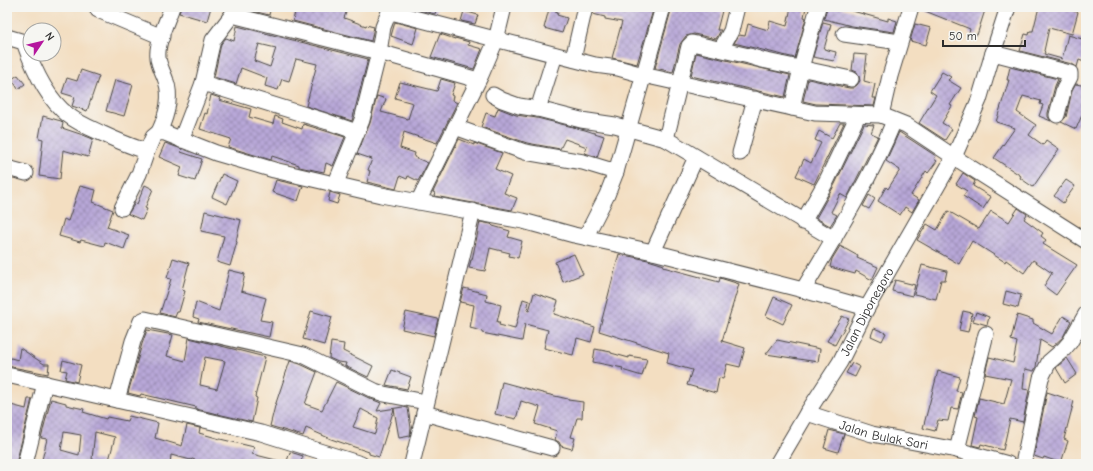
<svg xmlns="http://www.w3.org/2000/svg" width="1093" height="471" viewBox="0 0 1093 471" font-family="'Comic Neue',sans-serif">
<style>
.building{fill:url(#building-cross-hatch);fill-rule:evenodd}
.lines{fill:none;stroke-linecap:round;stroke-linejoin:round}
.minor-casing{stroke:#494642;stroke-width:17}
.minor{stroke:#fff;stroke-width:15}
.labels{text-anchor:middle;dominant-baseline:central;stroke-width:3;stroke-linejoin:round;paint-order:stroke}
.street-label{font-size:13px;fill:#2b2b2b;stroke:#f6f6f2}
</style>
<defs>
<pattern id="building-cross-hatch" width="8" height="8" patternUnits="userSpaceOnUse"><rect width="8" height="8" fill="#b8a7d8"/><path d="M0 0l8 8M0 8l8-8" fill="none" stroke="#9688af"/></pattern>
</defs>
<rect width="100%" height="100%" fill="#f6f6f2"/>
<filter id="ink" filterUnits="userSpaceOnUse"><feTurbulence type="fractalNoise" baseFrequency=".025" numOctaves="2"/><feDisplacementMap in="SourceGraphic" scale="8" xChannelSelector="R" yChannelSelector="G"/><feConvolveMatrix kernelMatrix="1 2 1 2 8 2 1 2 1" color-interpolation-filters="sRGB"/></filter>
<filter id="wash" filterUnits="userSpaceOnUse"><feTurbulence type="fractalNoise" baseFrequency=".012" numOctaves="4" result="noise"/><feDisplacementMap in="SourceGraphic" scale="16" xChannelSelector="R" yChannelSelector="G"/><feGaussianBlur stdDeviation="0.9" result="paint"/><feColorMatrix in="noise" values="0 0 0 0 0 0 0 0 0 0 0 0 0 0 0 0 0 1.4 0 .05"/><feComposite in="paint" operator="in"/></filter>
<g filter="url(#wash)">
<rect width="100%" height="100%" fill="#f3dec1"/>
<g id="blocks">
<!-- building -->
<path class="building" d="M181 7H211L207 21 179 13Z
M245 7H271L269 15 245 9Z
M296 7H348L344 18 366 26V25L374 27 371 41 293 21Z
M408 7H437L435 14Z
M594 7H611L628 10V7L635 9 636 7H654L637 64 612 58 622 22 605 19V17L593 14Z
M672 7H723L717 30H721L716 39 694 34 686 36 680 44 673 72 655 68Z
M791 7H806L804 17 806 18 795 58 734 43 739 35 745 36 748 24 768 30 770 21 787 26Z
M827 7H843L842 8 888 21V18L897 21 894 32 852 26 824 19Z
M920 7H986L977 35 969 33 970 29 920 9Z
M1039 7H1067V9L1078 12 1072 34 1049 28 1044 51 1045 52 1044 54 1062 59 1068 35 1086 40V53L1084 62 1079 60 1077 67 1072 64 1020 51 1025 34 1029 35 1030 31H1033Z
M549 9 558 12 557 15 567 18 562 33 544 28Z
M464 11 478 15 475 24 461 21Z
M395 22 418 28 413 44 391 36Z
M823 22 831 24 824 49 836 52 834 61 813 57Z
M915 24 931 28 926 45 910 41Z
M237 26 368 59 352 121 306 106 317 64 296 59 289 81 282 79 278 90 265 86 267 78 241 68 236 84 214 77 221 44 226 38 234 41ZM259 44 276 48 270 67 254 61Z
M440 34 455 39V38L469 42 468 45 482 49 474 69 431 57Z
M696 53 790 75 785 97 691 76Z
M854 54 867 55 864 81 875 84 872 98H876L874 106 816 104 803 101 808 79 849 88H853L857 85 860 81 859 76 857 72 852 70Z
M1010 67 1058 79 1055 86 1048 113V117L1051 121 1039 116 1043 105 1040 104 1041 101 1023 96 1017 112 1036 125 1029 135 1043 145 1046 140 1059 149 1033 187 1020 178 1021 176 994 158 1015 128 996 122 1009 80H1007Z
M81 70 99 76 87 111 72 106 75 97 62 93 67 78 77 81Z
M942 72 951 77 948 80 961 88 950 105 952 106 942 123 952 129 945 140 919 123 936 95 930 91Z
M18 75 25 84 18 89 12 79Z
M441 79 455 83 451 95 453 96 452 100 457 103 437 143 404 132 400 148 415 153 414 157 428 163 418 181 408 176 407 179 400 176 396 189 367 182 370 171 368 170 372 159 357 154 370 123 377 96 386 99 381 112 408 119 413 103 395 98 400 82 437 91Z
M115 80 133 85 124 116 106 111Z
M1076 84 1086 86V106L1076 129 1061 122 1066 117 1072 91Z
M211 95 220 98 219 100 251 109 249 117 259 120 273 124 275 116 283 119 282 122 302 129 303 124 345 137 333 166 326 163 324 172 299 167V165L272 156 271 160 228 147 231 139 200 129 205 113 207 114Z
M498 108 516 115 537 118 585 130 604 136 597 157 585 153 587 147 565 139 560 149 527 143 481 127 486 113 495 116Z
M43 116 61 121 63 123 62 128 83 135 93 139 88 157 63 150 60 179 39 176 43 139 39 138Z
M840 123H844L814 184 796 176 804 159 811 163 821 143 815 140 819 131 832 138Z
M864 124 874 125 871 133 878 136 847 198 840 194 831 212 837 215 830 226 816 218 835 184Z
M899 132 936 156 934 159 937 161 928 173 926 171 911 195 919 200 912 212 905 207 900 215 878 201 886 187 888 189 900 170 886 161Z
M459 139 474 145V143L502 153 495 169 511 176 504 193 517 198 512 210 434 196 435 193 433 192Z
M165 143 182 149 181 152 202 159 195 181 179 176 182 167 159 157Z
M963 173 975 181 973 186 991 197 983 209 963 196 967 191 956 184Z
M222 174 237 181 227 204 212 197Z
M276 180 303 186 298 201 272 192Z
M1066 180 1075 186 1063 203 1054 196Z
M145 185 153 189 145 208 147 209 142 220 128 214 135 203 137 204Z
M80 186 96 190 93 202 113 210 107 227 129 235 124 249 105 242 104 246 81 240 80 242 59 236 64 219 68 221Z
M330 192 340 195 337 204 328 201Z
M869 195 875 199 869 209 863 206Z
M1018 208 1027 214 1024 219 1043 233 1041 236 1046 240 1043 244 1077 265 1056 295 1044 286 1052 273 1033 260 1024 273 1006 260 1005 262 972 241 959 264 917 240 927 224 937 230 948 211 979 229 991 211 1009 222Z
M205 211 241 220 236 241 237 242 230 266 217 262 224 236 201 231Z
M480 222 491 224 493 226 510 231 508 237 522 241 518 258 509 256 510 253 490 248 485 271 469 268 471 260H472Z
M840 246 858 256 857 258 878 267 872 280 856 271 855 274 830 267 832 259Z
M574 254 583 274 563 282 555 262Z
M619 254 648 260 664 265 663 267 719 282 720 278 739 284 722 341 745 348 740 367 727 364 723 379 719 378 716 393 687 385 692 370 667 363 669 353 599 331Z
M173 258 189 263 182 290 185 291 179 312H177L175 317 160 313 171 279 167 278Z
M922 265 947 271 945 280H941L936 299 914 294Z
M229 270 245 274 241 291 266 298 260 320 272 322 269 337 198 322 199 319 193 317 196 302 219 311Z
M895 280 915 285 912 296 892 291Z
M464 288 487 294 486 301 501 305 497 322H500L499 325 515 329 523 299 529 301 527 310 529 311 534 293 558 301 554 314 595 327 591 342 577 338 573 355 544 348 548 330 525 324 522 341 482 333V331L470 328 474 305 460 302Z
M1006 291 1021 295 1018 308 1003 304Z
M774 297 792 305 783 324 766 316Z
M311 311 332 317 324 345 303 339Z
M963 311 972 313 968 332 959 330Z
M406 312 438 319 434 336 402 329Z
M976 312 989 317 987 325 973 321Z
M1017 315 1033 320V323L1052 334 1063 316 1071 321 1063 337 1052 347 1040 340 1036 367 1034 371 1025 369 1023 389 1029 390 1023 422 1010 419 1003 450 981 444 980 447 972 445 978 417 975 416 979 398 1004 404 1011 379 985 374 989 357 1013 363 1017 342 1011 340Z
M842 316 849 319 835 345 827 341Z
M874 328 886 333 882 341 871 336Z
M147 330 173 335 167 356 185 361 189 338 265 357 255 397 257 398 252 422 196 409V407L141 394 140 396 128 393 142 344ZM205 357 225 361 217 389 200 385Z
M777 340 820 349 818 362 766 354Z
M331 342 344 344 343 351 373 366 368 377 345 366 346 363 338 362 329 358Z
M20 348 44 364H49L48 374 7 366V357L18 360Z
M595 349 611 352V353L629 358V356L647 359 642 376 622 370 623 368 593 362Z
M1067 358 1077 374 1065 383 1056 368Z
M63 360 81 365 77 382 65 379 67 371 61 370Z
M290 361 300 364 317 372 305 404 322 410 336 382 371 399 381 403 377 411 403 407 408 408 411 428 410 436 399 438 394 409 379 457 369 454V452L331 439 306 428 303 436 270 426 275 406ZM361 409 378 418 375 434 353 427Z
M852 363 860 367 855 377 846 373Z
M392 370 411 377 407 389 386 385Z
M938 371 960 377 956 391 962 392 958 409 951 408 948 421 938 420 935 431 923 428Z
M502 382 546 394 568 399V400L583 402 582 418H577L571 437 575 438 572 449 561 446 559 442 555 440 557 431 535 424 540 407 521 401 516 419 495 414Z
M1047 392 1074 401 1064 439 1068 441 1061 463 1044 457 1043 459 1034 456Z
M28 399H32L16 464H7V404L26 409Z
M51 399 66 403V405L84 409 83 412 106 419 107 417 127 421 129 416 158 423 155 438 182 446 187 425 200 428 199 433 220 439 254 447 252 454 280 461V464H208L192 459 191 460 171 455 170 464H108L115 437 95 432 92 459 102 461 101 464H41L47 439 41 438ZM64 432 81 435 79 455 61 450Z
M829 430 844 434 838 452 824 448Z
M290 452 303 456 300 464H286Z"/>
</g>
</g>
<g filter="url(#ink)">
<use href="#blocks" fill-opacity="0" stroke="#494642" stroke-width="1"/>
<g class="lines">
<!-- minor casing -->
<g class="minor-casing">
<g id="minor">
<path d="M97 7 98 10 162 37"/>
<path d="M232 15 379 52 478 80"/>
<path d="M844 34 900 42"/>
<path d="M7 37 24 42C33 68 46 98 68 115 78 123 90 128 101 133 116 140 131 147 147 151L153 137 159 132 165 133 216 153 274 170 381 195 523 221 574 235 653 252 803 290 867 308"/>
<path d="M721 49 731 31 737 7"/>
<path d="M993 53 1070 73V77L1064 88 1057 115"/>
<path d="M573 59 585 7"/>
<path d="M203 83 328 122 357 132"/>
<path d="M493 95 502 100 519 106 538 109 581 120 615 125 666 139 834 239"/>
<path d="M792 108 801 68 818 7"/>
<path d="M538 109 555 55"/>
<path d="M881 115 890 76 911 7"/>
<path d="M455 127 525 152 583 162 616 172"/>
<path d="M159 132C166 117 172 98 166 81 164 74 159 66 158 58 156 43 167 21 172 7"/>
<path d="M666 139 689 46 692 43 749 56 762 60 851 79"/>
<path d="M181 140 203 83 213 40 232 15 236 7"/>
<path d="M740 153 755 99"/>
<path d="M7 168 26 173"/>
<path d="M335 185 362 120 379 52 383 27 389 12H391L595 65 618 68 643 75 815 113 881 115 906 125 954 157 1086 241"/>
<path d="M418 202 481 75 496 40 504 7"/>
<path d="M122 208 139 174 147 151"/>
<path d="M803 222 827 180 858 115"/>
<path d="M586 236 607 195 616 172 663 7"/>
<path d="M653 252 696 157"/>
<path d="M803 290C836 235 870 180 894 121"/>
<path d="M7 375 261 433 361 464"/>
<path d="M117 400 133 341 141 321 145 319 303 355 375 391 384 394 426 402"/>
<path d="M424 413 552 448"/>
<path id="s1" d="M807 413 872 434 957 450 1008 464"/>
<path d="M957 450 986 334"/>
<path d="M25 464 45 383"/>
<path d="M412 464 473 211"/>
<path id="s2" d="M777 464 807 413 840 362 867 308 954 157 979 100 993 53 1008 7"/>
<path d="M1023 464 1041 378 1049 362 1064 349 1070 342 1086 314"/>
</g>
</g>
<!-- minor -->
<use href="#minor" class="minor"/>
</g>
</g>
<g class="labels">
<!-- street labels -->
<g class="street-label">
<text stroke="none"><textPath href="#s2" startOffset="177">Jalan Diponegoro</textPath></text>
<text stroke="none"><textPath href="#s1" startOffset="80">Jalan Bulak Sari</textPath></text>
</g>
</g>
<!-- margin -->
<rect width="1093" height="471" fill="none" stroke="#f6f6f2" stroke-width="24"/>
<!-- north arrow -->
<g transform="translate(42 42) rotate(55)"><circle r="19" fill="#f6f6f2" stroke="#a5a5a2"/>
<path d="M0-3L7 15L0 10L-7 15Z" fill="#b5179e"/>
<text y="-6" font-size="11" font-weight="bold" text-anchor="middle" fill="#2b2b2b">N</text>
</g>
<!-- scale -->
<path d="M943 40v6h82v-6" fill="none" stroke="#2b2b2b" stroke-width="2"/>
<text x="949" y="40" font-size="12" fill="#2b2b2b" stroke="#f6f6f2" stroke-width="3" paint-order="stroke">50 m</text>
</svg>
